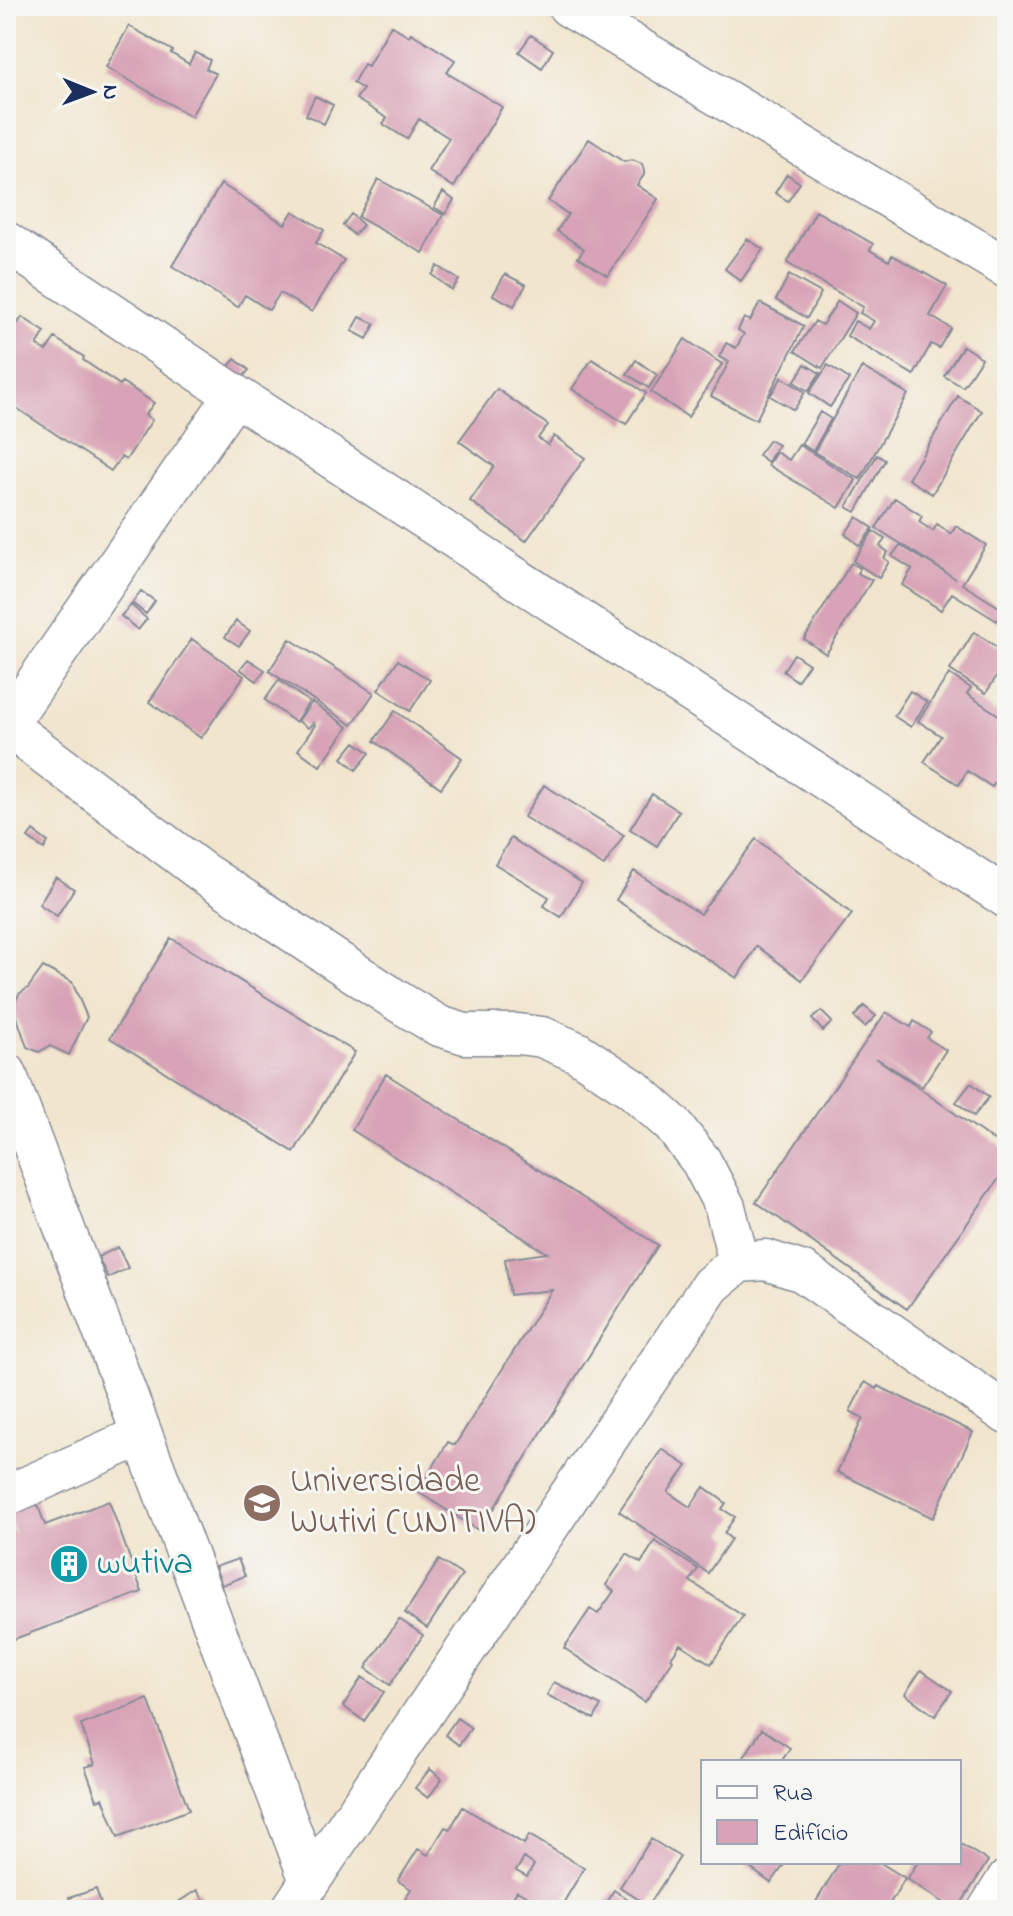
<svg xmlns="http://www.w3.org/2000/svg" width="1013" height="1916" viewBox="0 0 1013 1916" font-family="'Indie Flower',sans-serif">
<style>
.building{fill:#d8a3b6;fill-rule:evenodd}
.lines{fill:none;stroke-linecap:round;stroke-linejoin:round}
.street-casing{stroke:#868a96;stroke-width:43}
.street{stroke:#fff;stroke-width:40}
.labels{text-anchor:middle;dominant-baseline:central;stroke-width:6;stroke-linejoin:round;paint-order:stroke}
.education-label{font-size:36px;fill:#785e54;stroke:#f6f6f2;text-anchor:start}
.culture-label{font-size:36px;fill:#0d838f;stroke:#f6f6f2;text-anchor:start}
</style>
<rect width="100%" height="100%" fill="#f6f6f2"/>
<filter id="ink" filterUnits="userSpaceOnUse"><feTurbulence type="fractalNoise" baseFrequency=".0125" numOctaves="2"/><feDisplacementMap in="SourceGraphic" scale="16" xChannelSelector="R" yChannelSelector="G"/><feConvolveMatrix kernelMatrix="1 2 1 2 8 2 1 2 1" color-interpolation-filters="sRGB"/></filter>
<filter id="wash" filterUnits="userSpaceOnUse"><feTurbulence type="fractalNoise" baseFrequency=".006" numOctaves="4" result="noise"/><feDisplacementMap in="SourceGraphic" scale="32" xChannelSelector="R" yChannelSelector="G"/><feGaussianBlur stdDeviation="1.8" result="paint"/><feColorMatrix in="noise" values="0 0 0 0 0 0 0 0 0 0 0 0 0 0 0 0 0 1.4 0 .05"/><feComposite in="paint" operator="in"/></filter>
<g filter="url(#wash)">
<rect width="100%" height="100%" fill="#f1e5cd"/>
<g id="blocks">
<!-- building -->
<path class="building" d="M391 25 409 36 411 33 455 60 447 73 502 107 454 187 428 171 449 138 419 119 407 139 383 124 387 118 356 99 363 89 353 83 364 64 368 66Z
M129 26 173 51 171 53 189 64 195 52 210 60 206 69 216 74 191 116 106 67Z
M531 35 553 50 542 68 519 52Z
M315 96 333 105 324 124 306 115Z
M589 139 624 162 632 160 642 164 644 170V175L637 185 658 199 608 276 578 257 584 249 557 231 568 214 548 201Z
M787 174 800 183 788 201 775 193Z
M378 179 443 215 423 253 358 217Z
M221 184 285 224 293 211 324 230 316 243 344 260 312 312 280 293 269 310 245 295 238 307 172 266Z
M443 192 454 200 445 214 434 207Z
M816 211 873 244 870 250 889 261 892 255 947 286 930 316 951 328 939 348 931 344 914 375 847 336 855 321 869 329 874 321 860 313 863 307 787 263Z
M351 214 363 225 354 235 343 225Z
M747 239 763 249 741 281 725 269Z
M438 266 459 280 452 290 432 275Z
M505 274 526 285 514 306 493 295Z
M789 275 821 293 807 318 776 300Z
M838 301 856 313 822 368 795 351 815 321 822 325Z
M760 303 804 326 756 420 711 396 729 362 719 357 726 343 736 348 744 334 738 330 744 318 750 321Z
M22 317 45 332 37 345 46 351 55 338 84 357 83 360 120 385 122 382 154 403 145 415 152 420 126 460 121 457 111 471 6 401V342Z
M360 317 375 324 367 339 352 331Z
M685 339 722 364 688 417 651 392Z
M963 346 982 358 963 387 944 376Z
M235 359 249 370 236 385 223 373Z
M592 359 646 393 626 424 572 389Z
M636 360 657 375 649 388 627 374Z
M805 364 820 373 808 391 794 382Z
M828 365 849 379 830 407 809 393Z
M862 367 908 394 860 479 814 452Z
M782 377 805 392 794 410 770 396Z
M497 389 548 425 538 438 548 445 554 436 585 458 526 541 470 501 494 466 459 441Z
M958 396 982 411 932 494 908 479Z
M820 412 831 419 813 451 801 444Z
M769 440 778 445 768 462 758 455Z
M799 445 856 480 839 508 768 465 776 452 789 460Z
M877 455 885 460 856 512 847 507Z
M895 498 922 516 919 522 933 531 937 524 951 534 956 526 986 545 962 584 1004 610 997 621 952 593 941 610 902 585 912 569 892 556 900 545 956 579 876 528Z
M857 517 873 528 860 546 845 534Z
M873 531 885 539 880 546 888 552 884 558 889 562 879 578 853 561Z
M851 563 860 568 857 573 872 580 826 654 804 639Z
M141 591 155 601 146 614 132 603Z
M131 605 147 619 138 630 121 616Z
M236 621 250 631 239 646 225 637Z
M974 632 1007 654V660L986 693 950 670Z
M192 639 244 676 201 738 149 702Z
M290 639 374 693 352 725 269 671Z
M794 654 809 664 797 681 783 671Z
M248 659 265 670 257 681 240 669Z
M398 660 430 680 410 711 378 690Z
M949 674 971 688 967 694 1006 720 1001 727 1007 731V764L992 787 967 771 959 785 924 762 941 736 918 721Z
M279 680 309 702 295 722 265 700Z
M910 691 927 702 911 727 894 716Z
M312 702 348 727 320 766 298 750 315 725 313 723 308 728 298 721Z
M395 711 462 758 441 788 374 741Z
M355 742 370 753 356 770 342 758Z
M544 785 624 835 604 866 524 817Z
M652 794 679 811 657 846 630 829Z
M33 831 48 842 44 849 28 838Z
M511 838 582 883 561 917 544 906 549 897 495 864Z
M756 839 852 914 802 980 757 946 737 978 616 900 634 871 700 914Z
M56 877 74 889 57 916 39 904Z
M171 938 355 1052 294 1152 110 1038Z
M43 967 72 982 87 1017 69 1055 50 1046 39 1052 27 1047 13 1006 19 994 28 988Z
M864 1006 876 1016 865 1027 854 1017Z
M821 1011 832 1022 823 1031 812 1019Z
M886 1012 911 1027 914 1021 931 1032 927 1038 946 1050 922 1087 876 1058 1007 1150V1167L907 1309 756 1202Z
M386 1074 658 1245 480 1531 418 1492 448 1442 455 1445 552 1290 510 1295 505 1259 547 1253 352 1130Z
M971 1083 989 1097 974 1116 956 1102Z
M118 1247 128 1268 108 1278 98 1257Z
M865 1382 877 1389 878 1386 973 1432 933 1518 837 1472 863 1418 850 1411Z
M662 1449 687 1466 668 1492 690 1507 704 1487 726 1503 722 1509 735 1517 724 1533 731 1539 708 1573 619 1511Z
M35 1497 45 1525 109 1501 142 1592 6 1642V1535L14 1532 6 1510Z
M655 1541 698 1569 690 1581 743 1616 711 1664 680 1644 671 1658 673 1660 645 1702 564 1648 590 1609 598 1614 614 1591 606 1585 627 1554 641 1563Z
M238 1559 245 1576 222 1585 215 1567Z
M439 1560 462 1575 427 1628 405 1613Z
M399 1619 423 1635 390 1685 366 1668Z
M921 1670 952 1691 935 1716 905 1694Z
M362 1677 384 1692 364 1721 343 1706Z
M554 1682 601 1706 594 1719 547 1695Z
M148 1699 189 1810 118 1837 103 1798 97 1800 85 1767 95 1764 81 1725Z
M457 1718 471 1728 459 1745 445 1735Z
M762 1729 790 1748 781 1762H748L743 1759Z
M430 1769 442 1779 428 1798 415 1788Z
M463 1807 524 1844 529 1835 584 1868 559 1910H549L517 1891 505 1910H416L418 1907 405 1898 411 1889 398 1881 418 1849 428 1855 445 1827 450 1829ZM524 1858 534 1865 527 1877 516 1871Z
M651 1839 680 1857 648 1906 620 1887Z
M959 1843 988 1861 957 1910H955L907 1879 918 1862H959Z
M742 1862H786L771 1883Z
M840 1862H879L905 1878 886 1910H811Z
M96 1889 102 1907 92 1910H73L69 1898Z
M197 1890 210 1910H175L172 1906Z
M614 1890 643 1910H601Z"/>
</g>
</g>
<g filter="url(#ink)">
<use href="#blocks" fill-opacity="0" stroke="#868a96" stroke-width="2"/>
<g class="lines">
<!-- street casing -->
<g class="street-casing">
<path id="street" d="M568 6 1007 268
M6 242 235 395
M6 726 235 395 1007 898
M7 726 202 872 399 1002 439 1026 465 1034H518L542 1037 577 1052 633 1089 672 1124 701 1161 725 1207 739 1262
M6 1073 310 1881 291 1910
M6 1496 142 1435
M310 1881 711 1285 739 1262 766 1260 803 1272 1007 1414
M988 1910 1007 1880"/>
</g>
<!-- street -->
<use href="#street" class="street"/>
</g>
</g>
<!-- icons -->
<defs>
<g id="university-disc" transform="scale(2)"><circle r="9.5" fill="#8d6e63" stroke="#f6f6f2"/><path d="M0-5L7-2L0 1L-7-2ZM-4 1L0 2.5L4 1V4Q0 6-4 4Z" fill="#fff"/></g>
<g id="building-disc" transform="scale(2)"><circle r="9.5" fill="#0f9aa8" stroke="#f6f6f2"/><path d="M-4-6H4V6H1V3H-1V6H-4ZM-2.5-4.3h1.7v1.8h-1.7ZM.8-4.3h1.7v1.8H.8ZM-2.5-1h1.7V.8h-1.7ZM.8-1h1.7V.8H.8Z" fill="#fff"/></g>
</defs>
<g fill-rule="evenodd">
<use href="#university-disc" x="262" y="1503"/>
<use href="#building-disc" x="69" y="1564"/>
</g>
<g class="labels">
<!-- education labels -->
<g class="education-label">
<text x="290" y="1482">Universidade<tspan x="290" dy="41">Wutivi (UNITIVA)</tspan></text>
</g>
<!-- culture labels -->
<g class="culture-label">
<text x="97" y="1564">wutiva</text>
</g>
</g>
<!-- margin -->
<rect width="1013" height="1916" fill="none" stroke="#f6f6f2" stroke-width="32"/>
<!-- legend -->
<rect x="701" y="1760" width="260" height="104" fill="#f6f6f2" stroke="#9ea6b7" stroke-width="2"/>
<rect x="717" y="1786" width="40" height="12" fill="#ffffff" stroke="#9ea6b7" stroke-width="2"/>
<text x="773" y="1800" font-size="24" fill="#1b2f5e">Rua</text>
<rect x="717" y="1820" width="40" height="24" fill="#d8a3b6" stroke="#9ea6b7" stroke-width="2"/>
<text x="773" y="1840" font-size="24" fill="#1b2f5e">Edifício</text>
<!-- north arrow -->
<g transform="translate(92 92) rotate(91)" stroke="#f6f6f2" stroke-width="6" paint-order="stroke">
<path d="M0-6L14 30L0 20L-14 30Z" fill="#1b2f5e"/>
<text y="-12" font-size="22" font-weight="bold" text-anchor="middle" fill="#1b2f5e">N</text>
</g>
</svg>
